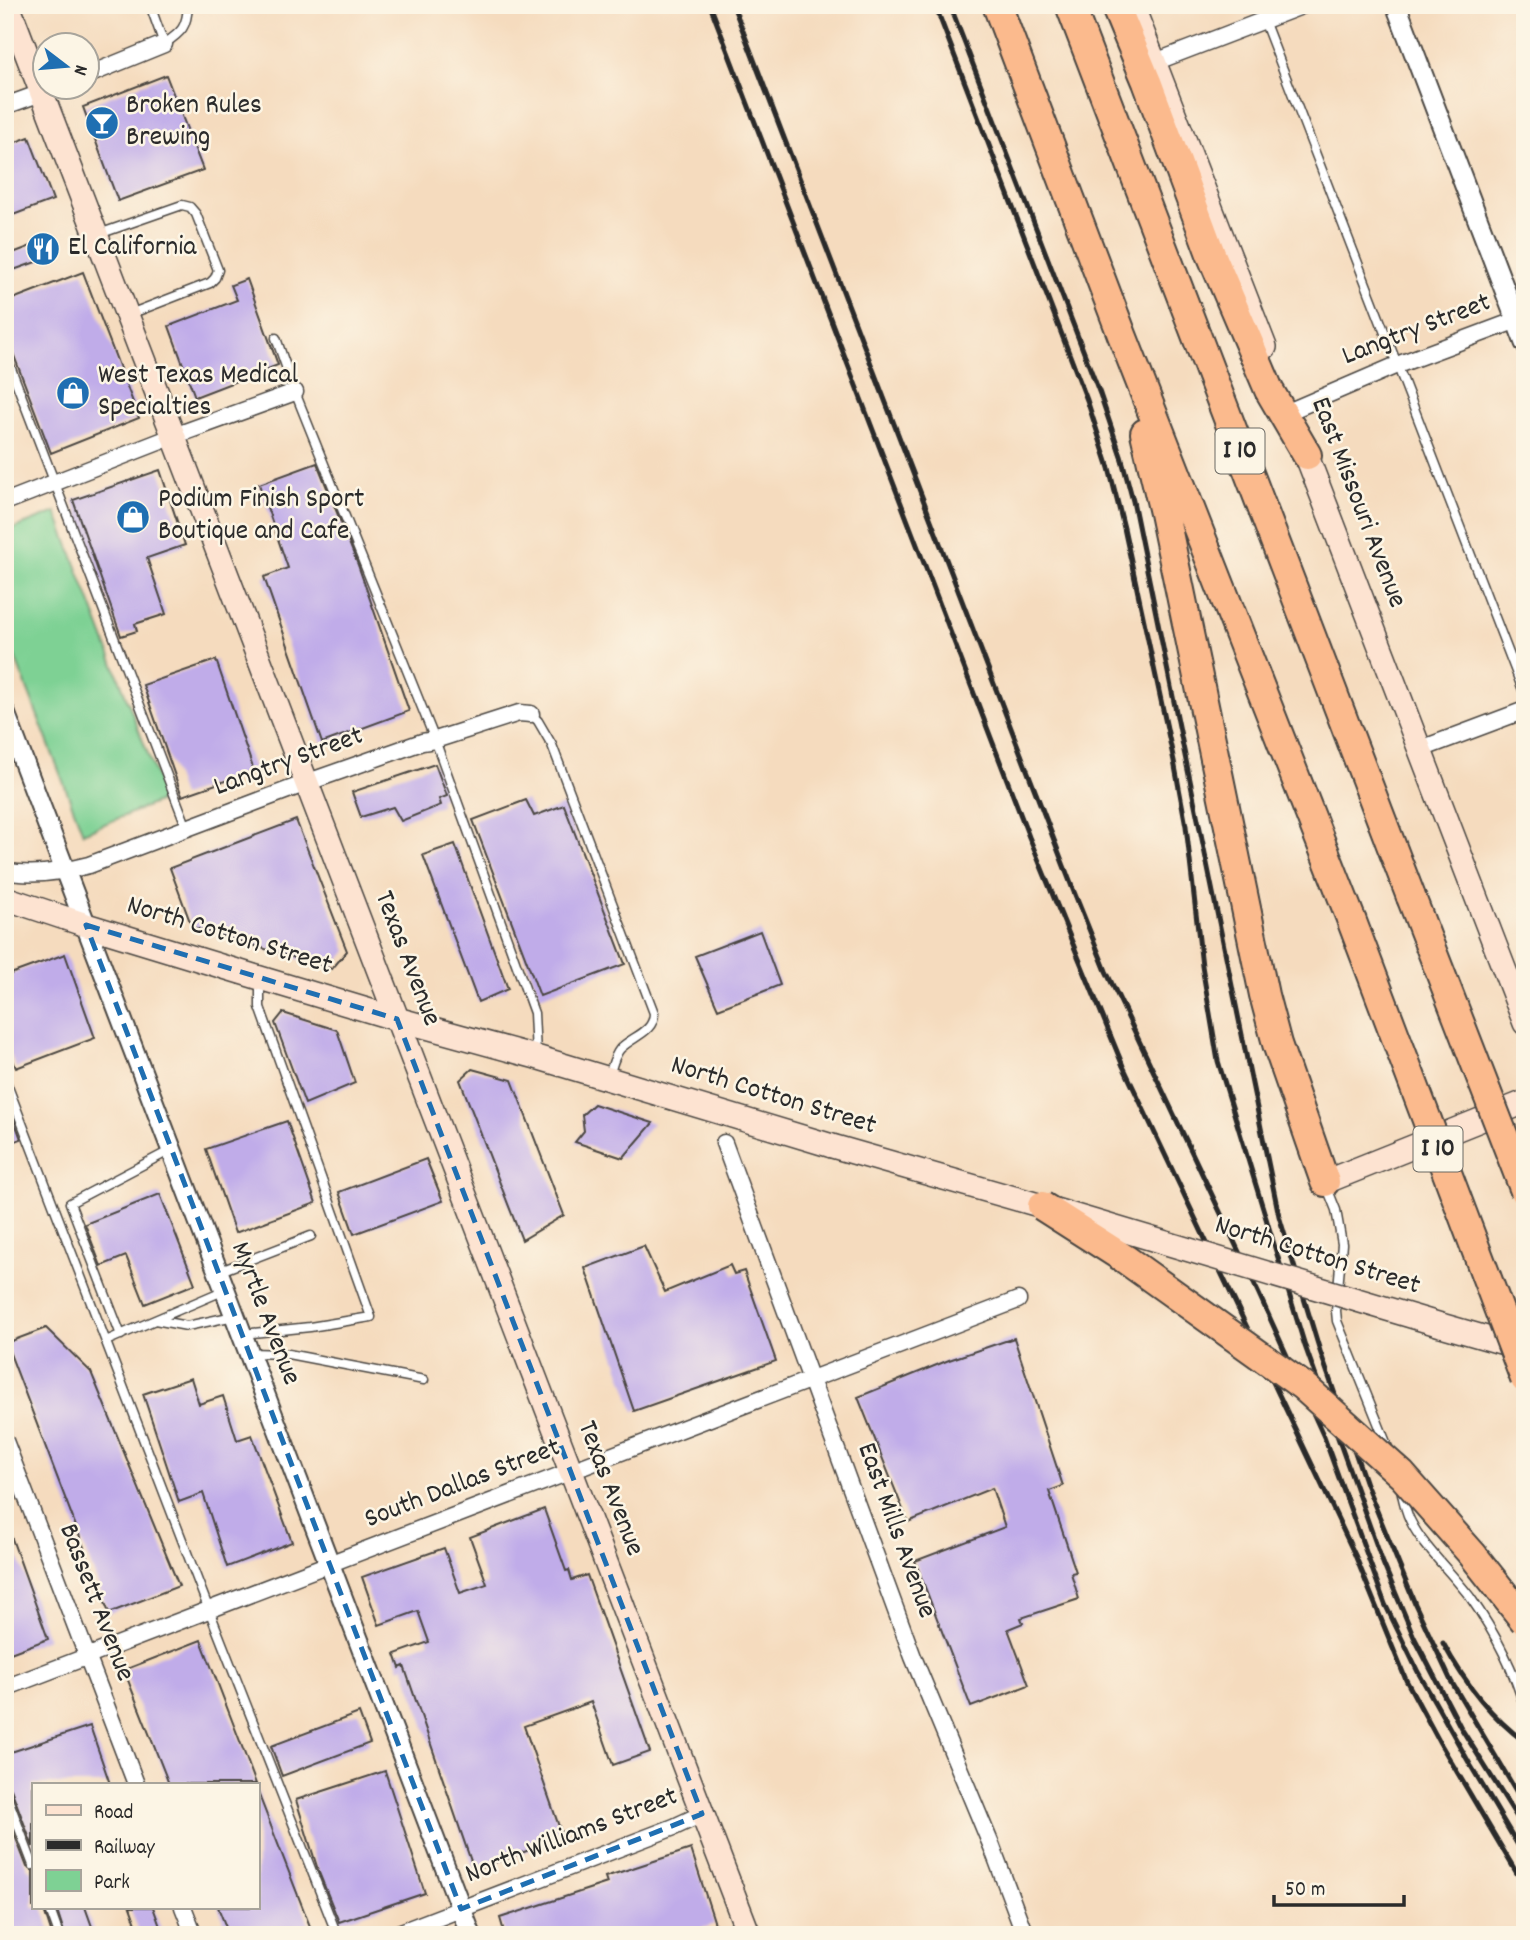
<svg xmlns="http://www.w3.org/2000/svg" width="1530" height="1940" viewBox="0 0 1530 1940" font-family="Dekko,sans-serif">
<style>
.green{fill:#7ed194;stroke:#547e60;stroke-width:2}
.building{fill:#c0ace9}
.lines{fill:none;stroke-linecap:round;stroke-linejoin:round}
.service-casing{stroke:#494541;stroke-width:11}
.minor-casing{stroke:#494541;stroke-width:19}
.tertiary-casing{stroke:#494541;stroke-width:23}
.secondary-casing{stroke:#494541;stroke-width:26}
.motorway-casing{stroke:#494541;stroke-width:32}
.service{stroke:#fff;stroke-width:8}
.minor{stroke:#fff;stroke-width:16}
.tertiary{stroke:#fff;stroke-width:19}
.secondary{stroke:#fde3d1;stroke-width:23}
.motorway{stroke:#fbba8d;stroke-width:28}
.rail{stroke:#2b2b2b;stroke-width:5}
.secondary-bridge-casing{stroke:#494541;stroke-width:26;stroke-linecap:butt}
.motorway-bridge-casing{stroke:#494541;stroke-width:32;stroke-linecap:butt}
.secondary-bridge{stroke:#fde3d1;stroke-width:23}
.motorway-bridge{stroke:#fbba8d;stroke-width:28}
.marked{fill:none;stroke:#1f6fb2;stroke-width:5;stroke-dasharray:14 9;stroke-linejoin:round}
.labels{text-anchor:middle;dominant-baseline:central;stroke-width:5;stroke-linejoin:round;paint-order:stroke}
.shield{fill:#fcf5e5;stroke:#6a6863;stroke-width:2}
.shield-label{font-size:26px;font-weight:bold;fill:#2b2b2b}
.poi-label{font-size:28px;fill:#2b2b2b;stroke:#fcf5e5;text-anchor:start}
.street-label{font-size:28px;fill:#2b2b2b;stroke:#fcf5e5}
</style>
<rect width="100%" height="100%" fill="#fcf5e5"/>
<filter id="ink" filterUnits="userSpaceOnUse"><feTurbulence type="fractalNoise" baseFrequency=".0143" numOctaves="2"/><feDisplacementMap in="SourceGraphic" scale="14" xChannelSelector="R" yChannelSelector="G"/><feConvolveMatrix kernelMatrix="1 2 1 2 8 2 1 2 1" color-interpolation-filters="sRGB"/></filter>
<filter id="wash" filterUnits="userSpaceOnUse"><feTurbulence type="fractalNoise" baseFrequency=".00686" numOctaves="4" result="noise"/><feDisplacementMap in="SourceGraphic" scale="28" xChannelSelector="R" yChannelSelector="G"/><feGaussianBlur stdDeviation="1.57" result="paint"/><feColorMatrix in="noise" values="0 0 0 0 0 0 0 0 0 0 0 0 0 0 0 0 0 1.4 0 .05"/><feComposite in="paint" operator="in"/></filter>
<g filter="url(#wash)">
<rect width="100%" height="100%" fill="#f5dbbe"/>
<!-- green -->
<path class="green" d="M56 512 165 799 83 833 5 631V532Z"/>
<g id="blocks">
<!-- building -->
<path class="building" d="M166 75 203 170 118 201 83 107Z
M29 137 53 200 5 218V146Z
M47 240 53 256 5 273V256Z
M83 272 139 418 51 453 5 332V302Z
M247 279 278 365 195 397 169 326 237 300 231 285Z
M317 463 358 565 409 711 322 743 264 577 288 568 259 484Z
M160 470 185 545 147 558 166 614 135 624 137 631 121 636 73 500Z
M216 660 254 771 182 796 143 685Z
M435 764 447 796 439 799 441 805 401 821 393 807 361 817 352 792Z
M526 800 534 816 564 805 625 964 540 996 473 820Z
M296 820 347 951 332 969 192 927 170 868Z
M455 844 508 989 478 1002 423 855Z
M760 931 780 985 718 1009 695 956Z
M65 954 95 1038 16 1068 5 1041V976Z
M283 1013 337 1030 355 1083 305 1104 275 1023Z
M472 1069 512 1080 564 1215 522 1240 460 1080Z
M7 1101 21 1139 5 1145V1102Z
M594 1104 653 1123 623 1158 575 1142 584 1131 582 1115Z
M287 1121 316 1203 235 1233 206 1149Z
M426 1159 443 1201 354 1234 339 1192Z
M160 1194 195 1284 145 1304 126 1256 101 1266 85 1224Z
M644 1246 665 1292 730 1265 734 1274 744 1271 776 1361 634 1411 585 1268Z
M46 1328 91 1372 179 1586 109 1613 6 1343Z
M1014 1338 1063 1486 1049 1491 1076 1572 1071 1573 1079 1599 1021 1618 1023 1623 1008 1629 1029 1685 971 1707 915 1561 1005 1527 992 1488 908 1522 858 1397 949 1360Z
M191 1378 199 1404 223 1396 237 1440 252 1435 292 1542 227 1567 203 1493 179 1502 143 1394Z
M544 1509 566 1571 569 1570 572 1580 587 1575 650 1752 613 1765 591 1702 524 1726 563 1838 474 1870 404 1666 400 1668 395 1654 429 1642 418 1611 379 1625 362 1577 444 1548 460 1593 487 1584 470 1537Z
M5 1525H7L48 1639 5 1655Z
M201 1640 238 1736 256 1784H169L124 1670Z
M359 1713 370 1743 282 1776 271 1746Z
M90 1726 110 1784H33V1847L11 1789 5 1785V1754Z
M385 1771 425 1893 339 1922 318 1870 296 1800Z
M257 1790 311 1929 296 1935H229L218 1907H257Z
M5 1810 27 1867 33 1871V1907H43L52 1935H5Z
M691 1849 715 1924 682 1935H505L500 1918 607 1883 605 1877Z
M56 1907H85L95 1935H65Z
M130 1907H153L163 1935H140Z"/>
</g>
</g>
<g filter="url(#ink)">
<use href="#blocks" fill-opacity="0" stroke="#494541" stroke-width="2"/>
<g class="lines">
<!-- service casing -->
<g class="service-casing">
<path id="service" d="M150 5 164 44C182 32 187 27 188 5
M1258 5 1525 695
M99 234 182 205 190 207 196 214 218 270 215 278 210 283 130 314
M276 338 295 392 435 740 534 1013 536 1054
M5 353 187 828
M531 714 538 721 552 745 654 1013C654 1033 632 1036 620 1049 614 1056 612 1067 609 1076
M5 1079 209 1610 337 1935
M1326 1185 1336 1210 1342 1244 1336 1311 1337 1321 1389 1450
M218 1272 311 1236
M155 1320 187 1326 234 1316
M243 1334 310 1327 371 1317 260 1007V981
M121 1335 70 1203 171 1150
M106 1341 225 1290
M249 1353 288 1354 424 1380
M1401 1489C1403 1499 1405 1510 1410 1520 1422 1546 1452 1573 1470 1597 1494 1631 1514 1669 1525 1709
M5 1791 33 1865
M49 1907 59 1935"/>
</g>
<!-- minor casing -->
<g class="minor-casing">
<path id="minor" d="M1155 62 1304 5
M88 75 164 44
M5 106 55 88
M1290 411 1397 365 1525 317
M5 502 174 436 295 392
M1421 749 1525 710
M5 871C33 877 62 872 89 865L317 779 422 742 435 740 519 713 531 714
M724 1143 913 1657 992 1847 1025 1935
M5 1441 136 1784
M5 1688 1018 1300
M183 1907 194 1935
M393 1935 674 1827 702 1814"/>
</g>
<!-- tertiary casing -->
<g class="tertiary-casing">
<path id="tertiary" d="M1396 5 1525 343
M5 713 471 1935"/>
</g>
<!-- secondary casing -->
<g class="secondary-casing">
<path id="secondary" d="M8 5 749 1935
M1132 5 1265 347
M1301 441 1525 1023
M5 898 86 925 260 978 397 1019 536 1057 832 1146
M1325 1182 1525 1102
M1441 1325 1525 1349"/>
</g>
<!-- motorway casing -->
<g class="motorway-casing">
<path id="motorway" d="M997 5 1122 335 1351 919
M1070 5 1411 897
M1115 5 1147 82 1211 254 1269 390 1307 455
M1145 433 1164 513 1264 995 1277 1044 1325 1182"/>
</g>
<!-- service -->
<use href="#service" class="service"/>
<!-- minor -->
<use href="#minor" class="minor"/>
<!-- tertiary -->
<use href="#tertiary" class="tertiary"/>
<!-- secondary -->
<use href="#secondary" class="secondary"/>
<!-- motorway -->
<use href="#motorway" class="motorway"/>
<!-- rail -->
<path class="rail" d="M710 5 1029 837 1123 1066 1355 1555 1406 1680 1440 1743 1525 1887
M733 5 1074 892 1106 971 1258 1292 1324 1437 1385 1604 1418 1672 1471 1766 1525 1857
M935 5 1087 400 1109 468 1124 528 1174 761 1186 826 1202 966 1218 1061 1305 1346 1383 1563 1414 1637 1461 1728 1525 1830
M950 5 1100 394 1121 456 1133 501 1279 1216 1320 1351 1366 1484 1415 1604 1451 1681 1525 1806
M1443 1643C1463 1680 1491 1717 1525 1742"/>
<!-- secondary-bridge casing -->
<g class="secondary-bridge-casing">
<path id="secondary-bridge" d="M832 1146 1042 1206 1441 1325"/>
</g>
<!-- motorway-bridge casing -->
<g class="motorway-bridge-casing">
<path id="motorway-bridge" d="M1411 897 1525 1191
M1351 919 1525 1379
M1042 1206 1125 1259 1303 1386 1402 1475 1472 1554 1525 1621"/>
</g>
<!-- secondary-bridge -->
<use href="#secondary-bridge" class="secondary-bridge"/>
<!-- motorway-bridge -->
<use href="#motorway-bridge" class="motorway-bridge"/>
</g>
</g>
<!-- marked area -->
<path class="marked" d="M86 925 397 1019 702 1814 461 1909Z"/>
<!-- icons -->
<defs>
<g id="bar-disc" transform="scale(1.75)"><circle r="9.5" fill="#1f6fb2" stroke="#fcf5e5"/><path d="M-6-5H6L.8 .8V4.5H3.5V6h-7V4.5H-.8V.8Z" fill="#fff"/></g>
<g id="restaurant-disc" transform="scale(1.75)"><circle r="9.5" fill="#1f6fb2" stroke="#fcf5e5"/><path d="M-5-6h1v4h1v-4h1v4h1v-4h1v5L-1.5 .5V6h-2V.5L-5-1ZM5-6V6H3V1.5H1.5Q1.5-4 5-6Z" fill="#fff"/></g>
<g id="shop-disc" transform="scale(1.75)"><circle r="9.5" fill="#1f6fb2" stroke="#fcf5e5"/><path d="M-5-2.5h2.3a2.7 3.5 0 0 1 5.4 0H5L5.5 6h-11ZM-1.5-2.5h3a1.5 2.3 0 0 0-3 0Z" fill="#fff"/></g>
</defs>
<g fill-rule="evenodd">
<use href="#bar-disc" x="102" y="123"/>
<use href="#restaurant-disc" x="43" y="249"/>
<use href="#shop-disc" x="73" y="393"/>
<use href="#shop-disc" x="133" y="517"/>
</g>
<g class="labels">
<!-- shield labels -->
<g class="shield">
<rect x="1215.5" y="428.5" width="49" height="45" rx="5"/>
<rect x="1413.5" y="1126.5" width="49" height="45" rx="5"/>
</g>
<g class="shield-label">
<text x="1240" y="451">I 10</text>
<text x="1438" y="1149">I 10</text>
</g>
<!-- poi labels -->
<g class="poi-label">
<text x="126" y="107">Broken Rules<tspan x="126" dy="32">Brewing</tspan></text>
<text x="68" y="249">El California</text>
<text x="98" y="377">West Texas Medical<tspan x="98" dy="32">Specialties</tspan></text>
<text x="158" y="501">Podium Finish Sport<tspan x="158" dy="32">Boutique and Cafe</tspan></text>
</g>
<!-- street labels -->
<g class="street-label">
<text transform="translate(1417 331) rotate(-21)">Langtry Street</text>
<text transform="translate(1357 503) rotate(69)">East Missouri Avenue</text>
<text transform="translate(289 763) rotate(-20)">Langtry Street</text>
<text transform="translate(229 937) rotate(17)">North Cotton Street</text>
<text transform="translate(406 959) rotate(69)">Texas Avenue</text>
<text transform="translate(773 1097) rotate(17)">North Cotton Street</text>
<text transform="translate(1317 1257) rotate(17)">North Cotton Street</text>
<text transform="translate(264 1314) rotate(69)">Myrtle Avenue</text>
<text transform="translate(463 1485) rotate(-21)">South Dallas Street</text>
<text transform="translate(609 1489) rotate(69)">Texas Avenue</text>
<text transform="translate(895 1531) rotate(70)">East Mills Avenue</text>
<text transform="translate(95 1603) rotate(69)">Bassett Avenue</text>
<text transform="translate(572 1837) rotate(-21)">North Williams Street</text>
</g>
</g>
<!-- margin -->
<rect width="1530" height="1940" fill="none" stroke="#fcf5e5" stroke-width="28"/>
<!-- legend -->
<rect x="32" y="1783" width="228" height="126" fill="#fcf5e5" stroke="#a8a49b" stroke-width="2"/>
<rect x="46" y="1805" width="35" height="10" fill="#fde3d1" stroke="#a8a49b" stroke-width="2"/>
<text x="94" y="1818" font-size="21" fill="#2b2b2b">Road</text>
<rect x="46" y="1840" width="35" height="10" fill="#2b2b2b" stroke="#a8a49b" stroke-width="2"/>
<text x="94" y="1853" font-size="21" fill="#2b2b2b">Railway</text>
<rect x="46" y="1870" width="35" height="21" fill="#7ed194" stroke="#a8a49b" stroke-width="2"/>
<text x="94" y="1888" font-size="21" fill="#2b2b2b">Park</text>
<!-- north arrow -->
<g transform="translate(66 66) rotate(106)"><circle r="33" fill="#fcf5e5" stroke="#a8a49b" stroke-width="2"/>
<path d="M0-5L12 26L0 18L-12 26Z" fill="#1f6fb2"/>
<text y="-10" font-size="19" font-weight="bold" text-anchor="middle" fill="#2b2b2b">N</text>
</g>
<!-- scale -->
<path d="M1274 1895v10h130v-10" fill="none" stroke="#2b2b2b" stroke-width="3.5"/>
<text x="1285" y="1895" font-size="21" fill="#2b2b2b" stroke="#fcf5e5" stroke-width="5" paint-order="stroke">50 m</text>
</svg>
